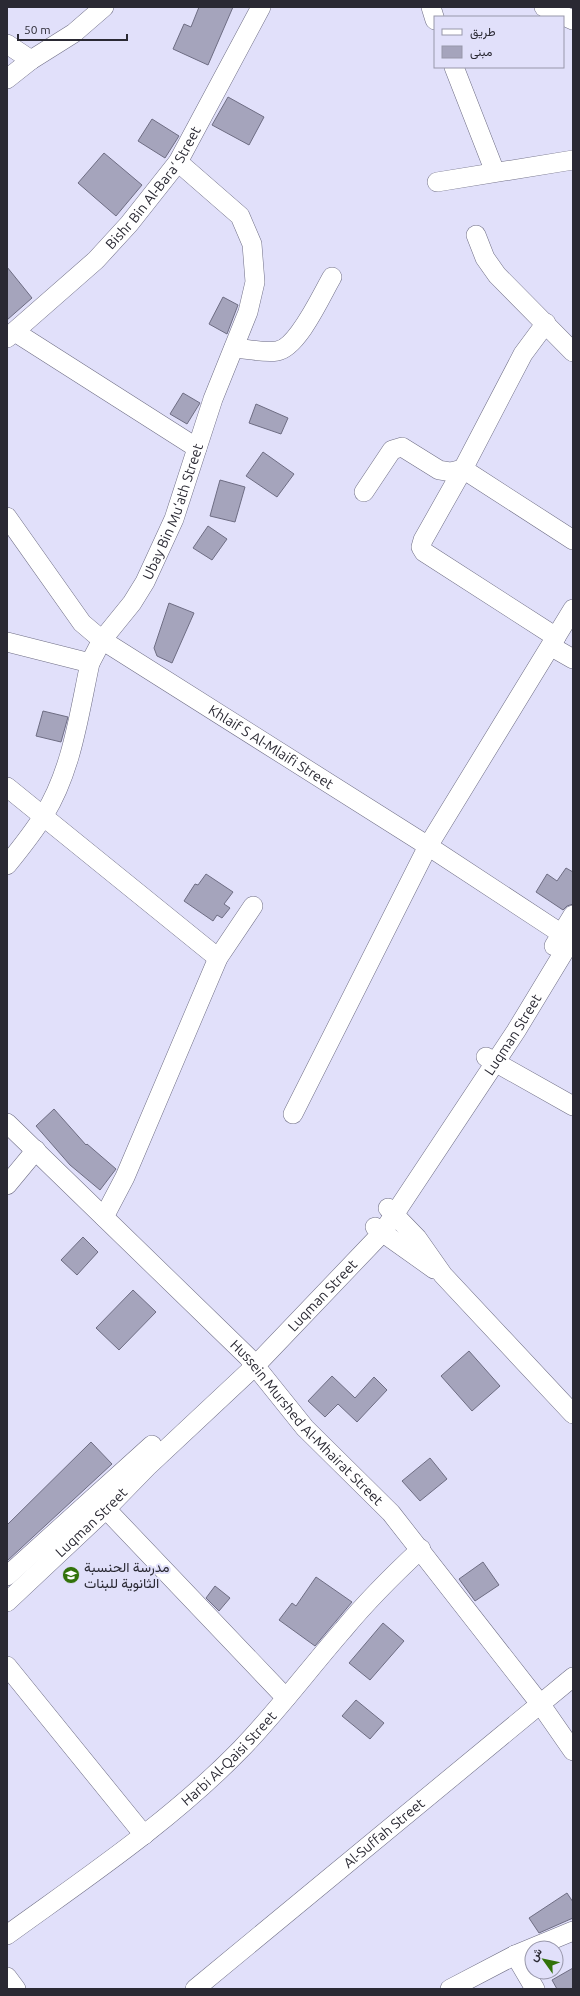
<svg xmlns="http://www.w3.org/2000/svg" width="580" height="1996" viewBox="0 0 580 1996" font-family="Ubuntu,Vazirmatn,sans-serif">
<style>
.building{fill:#a5a4bc;stroke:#6e6d83}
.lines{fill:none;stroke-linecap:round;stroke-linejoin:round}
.minor-casing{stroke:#6f6e85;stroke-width:20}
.minor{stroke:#fff;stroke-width:19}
.labels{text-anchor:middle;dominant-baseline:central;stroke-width:4;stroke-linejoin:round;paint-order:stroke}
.street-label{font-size:14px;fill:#2a2933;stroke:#e1e0fa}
.poi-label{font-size:14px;fill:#2a2933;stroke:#e1e0fa;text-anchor:start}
</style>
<rect width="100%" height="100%" fill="#e1e0fa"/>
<!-- building -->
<path class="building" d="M199 7H233L208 65 173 49 184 24 191 27Z
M228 97 264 117 249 145 212 125Z
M152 119 179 136 165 158 138 141Z
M104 153 142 185 116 216 78 183Z
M7 267 32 298 7 320Z
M223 297 238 305 227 334 209 324Z
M183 393 200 403 187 424 170 414Z
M256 404 288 418 281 434 249 423Z
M263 452 294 474 277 497 246 476Z
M220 480 245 487 235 522 210 516Z
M208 526 227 539 212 560 193 548Z
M169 603 194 613 172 663 157 656 154 648Z
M43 711 68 717 61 742 36 736Z
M566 868 573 872V904L567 906 563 910 536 892 547 874 557 881Z
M206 874 233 892 224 904 230 908 222 918 217 915 213 921 184 901 195 884 198 885Z
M54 1109 86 1145 87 1144 116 1169 100 1190 70 1165 36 1126Z
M83 1237 98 1252 77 1275 61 1260Z
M133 1290 156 1312 119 1350 96 1328Z
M469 1351 500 1386 472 1411 441 1376Z
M332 1376 355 1398 374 1377 387 1390 357 1422 338 1404 325 1417 308 1401Z
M91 1442 112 1464 7 1561V1525Z
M430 1458 447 1479 420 1501 402 1481Z
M483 1562 499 1585 475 1601 459 1579Z
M316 1577 352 1602 315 1646 279 1620 292 1603 296 1606Z
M215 1586 230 1598 219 1611 206 1598Z
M383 1623 404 1641 370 1680 349 1663Z
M356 1700 384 1723 370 1739 342 1716Z
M567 1893 573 1902V1918L539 1933 529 1918Z
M573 1968V1989H557L552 1980Z"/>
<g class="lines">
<!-- minor casing -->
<g class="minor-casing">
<g id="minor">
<path d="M431 7 435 20"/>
<path d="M544 7 573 20"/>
<path d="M7 44 31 60"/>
<path d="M454 67 495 172"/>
<path d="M7 79 31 60 74 33 104 7"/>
<path d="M437 182 573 160"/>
<path d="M476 235 485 258 497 275 573 352"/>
<path d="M546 323 523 354 463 469 423 540 421 547 424 552 556 637"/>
<path d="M15 332 197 448"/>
<path id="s1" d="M7 338 96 260 129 224 178 162 261 7"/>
<path d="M234 348C248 349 264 353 277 351 298 348 322 294 332 277"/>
<path d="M364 492 392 450 402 447 439 470 451 472 463 469 573 540"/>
<path id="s2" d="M7 517 82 623 102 640 428 846 571 940"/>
<path d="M7 642 90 663"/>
<path d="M552 647 573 659"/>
<path d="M7 787 218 958"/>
<path id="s3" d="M7 865C20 849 33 833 44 815 72 770 79 714 90 663L102 640 132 603 145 582 174 519 213 399 248 312 255 282 252 244 240 216 178 162"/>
<path d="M554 946 573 915"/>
<path d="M486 1057 573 1106"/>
<path d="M293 1114 428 846 573 609"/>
<path id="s4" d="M7 1123 248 1357 305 1428 391 1513 541 1705 573 1751"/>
<path d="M7 1185 36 1150"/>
<path d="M388 1208 417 1238 443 1275 573 1414"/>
<path d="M104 1217 125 1177 218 958 253 906"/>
<path d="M375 1227 434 1269"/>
<path d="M106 1509 286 1698"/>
<path d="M7 1576 152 1445"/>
<path id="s5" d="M7 1602 106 1509 147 1467 255 1366 382 1233 516 1031 573 937"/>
<path d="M7 1666 144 1835"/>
<path id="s6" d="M7 1935C87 1877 171 1821 241 1749 277 1712 309 1669 343 1630 367 1601 393 1575 421 1549"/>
<path d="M515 1955 535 1989"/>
<path d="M7 1977 16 1989"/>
<path id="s7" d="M195 1989 573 1677"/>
<path d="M450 1989 515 1955 573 1931"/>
</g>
</g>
<!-- minor -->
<use href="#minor" class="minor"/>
</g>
<!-- icons -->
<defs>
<g id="school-disc" transform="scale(0.9)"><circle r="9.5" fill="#32720a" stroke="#e1e0fa"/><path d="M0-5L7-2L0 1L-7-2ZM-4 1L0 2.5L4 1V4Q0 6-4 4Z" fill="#fff"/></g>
</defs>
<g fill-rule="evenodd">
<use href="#school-disc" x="71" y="1575"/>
</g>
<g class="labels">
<!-- street labels -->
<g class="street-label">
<text stroke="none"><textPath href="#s1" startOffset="211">Bishr Bin Al-Bara‘ Street</textPath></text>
<text stroke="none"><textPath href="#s3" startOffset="396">Ubay Bin Mu‘ath Street</textPath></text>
<text stroke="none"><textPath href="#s2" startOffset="356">Khlaif S Al-Mlaifi Street</textPath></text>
<text stroke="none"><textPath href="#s5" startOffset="764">Luqman Street</textPath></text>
<text stroke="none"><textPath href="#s5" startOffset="440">Luqman Street</textPath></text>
<text stroke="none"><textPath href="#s4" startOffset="424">Hussein Murshed Al-Mhairat Street</textPath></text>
<text stroke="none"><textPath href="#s5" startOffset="116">Luqman Street</textPath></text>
<text stroke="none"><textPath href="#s6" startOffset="284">Harbi Al-Qaisi Street</textPath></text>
<text stroke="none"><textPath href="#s7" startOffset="245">Al-Suffah Street</textPath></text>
</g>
<!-- poi labels -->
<g class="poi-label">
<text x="84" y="1567">مدرسة الحنسبة<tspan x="84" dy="16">الثانوية للبنات</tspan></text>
</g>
</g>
<!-- border -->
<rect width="580" height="1996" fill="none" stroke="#2a2933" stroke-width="16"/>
<!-- legend -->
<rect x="434" y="16" width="130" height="52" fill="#e1e0fa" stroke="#9897aa"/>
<rect x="442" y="29" width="20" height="6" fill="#ffffff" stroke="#9897aa"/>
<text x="470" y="36" font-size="12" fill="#2a2933">طريق</text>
<rect x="442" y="46" width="20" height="12" fill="#a5a4bc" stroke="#9897aa"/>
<text x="470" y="56" font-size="12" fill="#2a2933">مبنى</text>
<!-- north arrow -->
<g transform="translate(544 1960) rotate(303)"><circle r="19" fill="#e1e0fa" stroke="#9897aa"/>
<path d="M0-3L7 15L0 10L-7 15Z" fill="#32720a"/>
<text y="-6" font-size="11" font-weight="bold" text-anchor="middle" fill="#2a2933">ش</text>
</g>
<!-- scale -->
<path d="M18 34v6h109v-6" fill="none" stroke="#2a2933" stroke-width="2"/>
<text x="24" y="34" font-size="12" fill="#2a2933" stroke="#e1e0fa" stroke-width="3" paint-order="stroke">50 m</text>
</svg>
